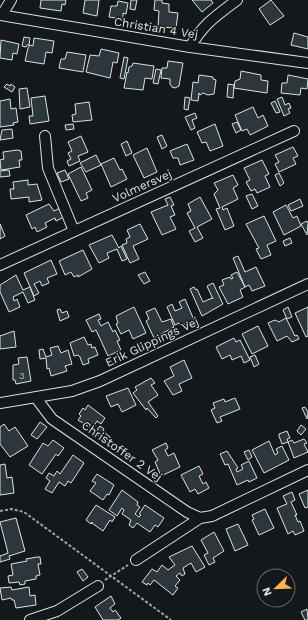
<svg xmlns="http://www.w3.org/2000/svg" width="308" height="620" viewBox="0 0 308 620" font-family="'Work Sans',sans-serif">
<style>
.building{fill:#2c363c;stroke:#d8e6dc}
.lines{fill:none;stroke-linecap:round;stroke-linejoin:round}
.minor-casing{stroke:#d8e6dc;stroke-width:12}
.path{stroke:#9da8a2;stroke-width:2;stroke-dasharray:3 2;stroke-linecap:butt}
.minor{stroke:#14181c;stroke-width:10}
.labels{text-anchor:middle;dominant-baseline:central;stroke-width:3;stroke-linejoin:round;paint-order:stroke}
.number-label{font-size:10px;fill:#adbab4}
.street-label{font-size:12px;fill:#d8e6dc;stroke:#14181c}
</style>
<rect width="100%" height="100%" fill="#14181c"/>
<!-- building -->
<path class="building" d="M41 0H66L65 5 62 4 61 11 40 8Z
M85 0H99L97 16 83 13Z
M131 0H137L135 10 130 9Z
M155 0H162V3L169 4V12L178 13 176 28 158 27 159 11 154 10Z
M192 0H211L213 3 202 12Z
M271 0 284 16 270 25 259 9Z
M118 1 128 3 126 14 123 13V19L109 17 111 6H117Z
M294 33 308 37V49L291 45Z
M24 37 30 38 29 45H27L26 47 22 46Z
M34 38 54 41 52 53 46 52 44 64 25 61 28 48 30 45 33 46Z
M1 40 19 44 17 54 13 53 12 60 0 58Z
M101 49 119 53 117 63 113 62 110 78 86 72 90 55 99 56Z
M67 52 86 55 83 72 59 68 61 59H65Z
M124 57 128 58 124 79 120 78Z
M168 61 183 63 179 86 175 88 172 87 170 84V79L161 78 162 68H167Z
M133 63 154 66 152 79 145 78 143 90 124 88 127 72 128 73 129 67 132 66Z
M156 69 161 70 158 84 153 83Z
M241 71 261 75V80L268 81 267 93 234 88 235 81 240 79Z
M199 75 213 77V79L216 80 214 94 208 95 203 93 200 95 199 93 198 101 191 100 193 82 198 83Z
M288 75 308 79 307 89 301 88 300 95 281 93 282 83H287Z
M7 84 10 86 11 84 15 87 12 92 4 87Z
M228 84 234 85 233 98 227 97Z
M27 88 30 107 20 109 19 89Z
M45 96 49 121 30 124 29 116H33L31 98Z
M185 97 190 98 188 110 184 109Z
M282 97 285 105 289 103 291 108 288 109 290 113 284 116 277 99Z
M10 99 11 109 16 108 18 122 13 123 14 125 0 127V101Z
M275 101 280 112 276 113 271 103Z
M89 102 92 120 73 122 72 115 76 114 75 104Z
M253 107 258 118 263 115 268 126 250 135 247 129 242 131 235 115Z
M195 113 197 118 192 120 195 128 191 130 185 117Z
M237 122 241 130 236 133 232 124Z
M73 124 74 129 66 130 65 125Z
M215 124 223 146 210 151 206 142 202 143 197 132Z
M12 129 13 138 0 140 2 130Z
M162 135 167 146 162 149 157 137Z
M81 136 88 152 78 156 80 161 69 166 67 161 71 159 68 153 72 151 68 142Z
M127 141 132 153 126 156 121 144Z
M187 144 194 160 180 165 178 158H173L170 151Z
M293 147 298 156 293 158 296 164 279 172 275 164 279 162 275 155Z
M147 148 157 172 144 178 133 155Z
M17 150 21 151 22 160H19L20 167 1 170 0 160 4 159 3 152Z
M96 155 101 165 86 172 80 163Z
M114 158 120 170 122 169 127 179 111 187 101 164Z
M262 160 269 174 265 176 270 187 257 193 255 189 251 191 246 182 250 180 244 168Z
M81 167 92 190 86 193 88 198 81 201 68 174Z
M9 170 10 176 0 177V171Z
M65 170 69 179 61 182 57 173Z
M279 173 284 183 280 186 275 175Z
M233 175 238 185 233 188 238 199 222 207 223 210 227 208 234 226 225 230 216 209 220 208 214 194 218 190 214 183Z
M28 180V185L37 184 42 200 29 202V197L11 199 10 189H14L13 182Z
M252 194 258 206 252 209 246 196Z
M170 197 174 205 171 206 175 215 170 217 176 229 162 235 151 212 168 205 165 199Z
M200 197 212 219 197 227 203 238 195 242 189 231 195 228 187 213 191 211 188 204Z
M300 199 303 206 291 211 288 205Z
M49 204 54 211 60 208 64 217 56 221 55 218 45 223 47 227 37 232 35 227 32 229 26 215Z
M286 205 293 218 297 216 301 226 284 235 273 212Z
M264 216 276 241 267 245 271 255 261 259 256 249 259 248 246 224Z
M307 221 308 223 307 235 301 224Z
M0 224 5 236 0 239Z
M140 224 148 239 133 246 139 259 130 263 122 245 127 243 126 239 130 237 127 230Z
M112 235 119 248 121 246 127 259 122 261 117 249 107 253 109 258 99 263 89 245Z
M290 238 292 243 285 246 283 241Z
M83 250 92 269 78 277V275L74 277 71 272 65 275 59 261Z
M238 256 245 272 256 267 265 286 252 291 249 285 245 287 233 258Z
M51 260 57 274 47 278 49 283 42 286 40 281 34 284 39 293 34 296 24 273Z
M145 272 150 281 144 284 138 275Z
M237 272 245 287 240 290 243 297 228 304 219 287 224 285 222 280 230 277 231 279 233 278 231 275Z
M16 275 23 290 30 287 35 300 28 303 23 292 13 297 14 301 17 299 20 307 9 312 0 292V285Z
M213 283 223 304 202 316 190 289 194 287 196 290 197 289 203 302 212 298 213 299 207 286Z
M185 299 194 320 181 326 179 323 175 325 167 307 172 304 175 311 182 308 179 302Z
M134 307 146 333 133 339 129 330 121 334 116 324 118 323 116 316Z
M288 307 292 317 287 319 283 310Z
M308 307V336L306 337 295 313Z
M155 308 162 322 171 319 174 327 154 338 146 321 149 319 146 312Z
M60 309 62 313 67 311 69 317 60 321 57 310Z
M99 314 101 319 98 320 101 326 108 322 113 332 115 330 120 340 117 341 121 350 108 356 96 330 92 332 86 320Z
M286 318 295 336 297 335 299 339 292 342 287 336 277 341 268 323 275 320 279 322Z
M258 326 268 346 252 354 242 334Z
M14 331 16 347 0 349V336Z
M84 337 88 345 91 344 92 348 95 347 98 355 88 359 89 363 83 365 80 357 78 355 74 356 70 343Z
M234 338 236 342 240 340 250 360 244 363 241 356 232 360 230 355 222 359 216 347Z
M58 346 61 353 68 350 72 364 65 366 67 371 51 376 49 368 47 369 46 358 40 359 39 350 43 349 46 357 52 355 50 348Z
M255 355 259 364 254 367 250 357Z
M27 357 31 381 16 384 15 380H13V365L19 364 18 358Z
M184 360 192 378 179 384 182 391 173 395 164 381 174 376 170 367Z
M151 378 155 383 151 385 158 395 148 402 158 416 156 418 147 408 146 410 133 393 137 390 135 387Z
M128 388 136 405 122 412 118 404 111 407 106 396Z
M235 398 240 409 220 417 222 421 217 423 211 410 215 408 213 403 224 399 225 402Z
M88 405 105 418 101 424 97 421 92 429 78 420 81 416 79 414 83 408 85 410Z
M305 407 308 412 307 419 302 408Z
M40 422 47 427 37 439 31 435Z
M4 424 9 431 15 427 28 446 10 457 0 444V427Z
M301 425 306 429 301 435 297 431Z
M100 426 104 429 103 431 111 438 108 442 95 433Z
M287 431 290 438 287 439 288 442 282 444 279 436V434Z
M304 439 307 443 304 444 308 452 294 458 288 442 292 440 294 443Z
M53 440 64 448 58 456 56 454 42 474 29 465 43 443 48 446Z
M269 441 275 455 278 453 276 449 282 446 289 460 264 473 252 450Z
M166 443 168 448 165 450 168 456 174 453 180 467 161 476 155 462 158 460 152 450Z
M249 450 252 457 248 460 244 452Z
M227 451 238 468 236 469 237 472 243 469 241 465 249 461 257 478 249 482 248 480 237 485 228 464 225 465 220 454Z
M73 455 84 463 71 483 68 481 65 486 59 482 52 493 45 489 50 481 46 478 49 473 54 476 57 471 60 474Z
M5 464 7 478 12 477 14 493 0 495V465Z
M199 466 203 474 199 476 203 484 206 482 209 488 198 494 195 489 190 492 181 475Z
M97 474 114 485 109 495 107 494 103 500 90 491 96 483 92 481Z
M122 490 138 502 137 505 140 507 135 514 139 517 141 515 139 514 145 505 164 518 158 527 155 525 150 532 137 523 133 528 129 525 131 520 122 514 124 510 122 508 117 516 109 510Z
M308 490V507L305 508 299 494Z
M292 492 295 500 291 502 297 515H295L298 522 300 521 304 531 295 535 293 531 288 534 277 508 287 504 283 496Z
M96 505 115 517 112 522 110 520 103 531 92 523V522L91 524 86 520Z
M265 509 274 528 259 535 252 520 254 519 252 515Z
M16 518 25 551 9 556 10 559 0 562V556L8 553 0 522Z
M238 524 248 545 235 551 226 529Z
M214 532 224 551 213 558 215 562 209 565 204 555 208 553 201 540Z
M192 546 205 567 196 572 191 563 183 568 185 574 182 576 180 573 176 576 180 580 175 586 178 588 173 595 154 580 150 585 148 583 147 585 142 582 152 569 157 572 162 565 168 570 175 565 169 557Z
M37 557H40L41 564H38L40 575 36 576V579L25 581V584L20 585 19 582 9 583 8 576 13 575 11 564 27 561 26 559Z
M82 569 88 577 83 581 77 572Z
M11 587 12 590 29 587 30 596 35 595 36 605 16 608 14 600H12L11 598 2 600 0 588Z
M111 596 115 604 110 608 113 612 115 610 121 618 118 620H103L95 607Z
M307 609 308 620H305L301 612Z"/>
<g class="lines">
<!-- minor casing -->
<g class="minor-casing">
<path id="minor" d="M0 15 190 47 308 63
M2 15 11 0
M190 47C204 23 216 16 237 0
M45 136 48 168 74 231
M0 265 294 131
M36 398 52 419 187 512 200 518 212 516 308 470
M0 403 72 391 100 381 308 284
M136 560 200 518
M30 620 57 611 98 586"/>
</g>
<!-- path -->
<path class="path" d="M0 511 12 509 24 512 171 620
M105 580 128 565"/>
<!-- minor -->
<use href="#minor" class="minor"/>
</g>
<g class="labels">
<!-- number labels -->
<g class="number-label">
<text x="22" y="375">3</text>
</g>
<!-- street labels -->
<g class="street-label">
<text transform="translate(156 28) rotate(9)">Christian 4 Vej</text>
<text transform="translate(142 186) rotate(-24)">Volmersvej</text>
<text transform="translate(152 342) rotate(-25)">Erik Glippings Vej</text>
<text transform="translate(122 451) rotate(35)">Christoffer 2 Vej</text>
</g>
</g>
<!-- north arrow -->
<g transform="translate(276 588) rotate(247)"><circle r="19" fill="#14181c" stroke="#626a69"/>
<path d="M0-3L7 15L0 10L-7 15Z" fill="#ffb74d"/>
<text y="-6" font-size="11" font-weight="bold" text-anchor="middle" fill="#d8e6dc">N</text>
</g>
</svg>
